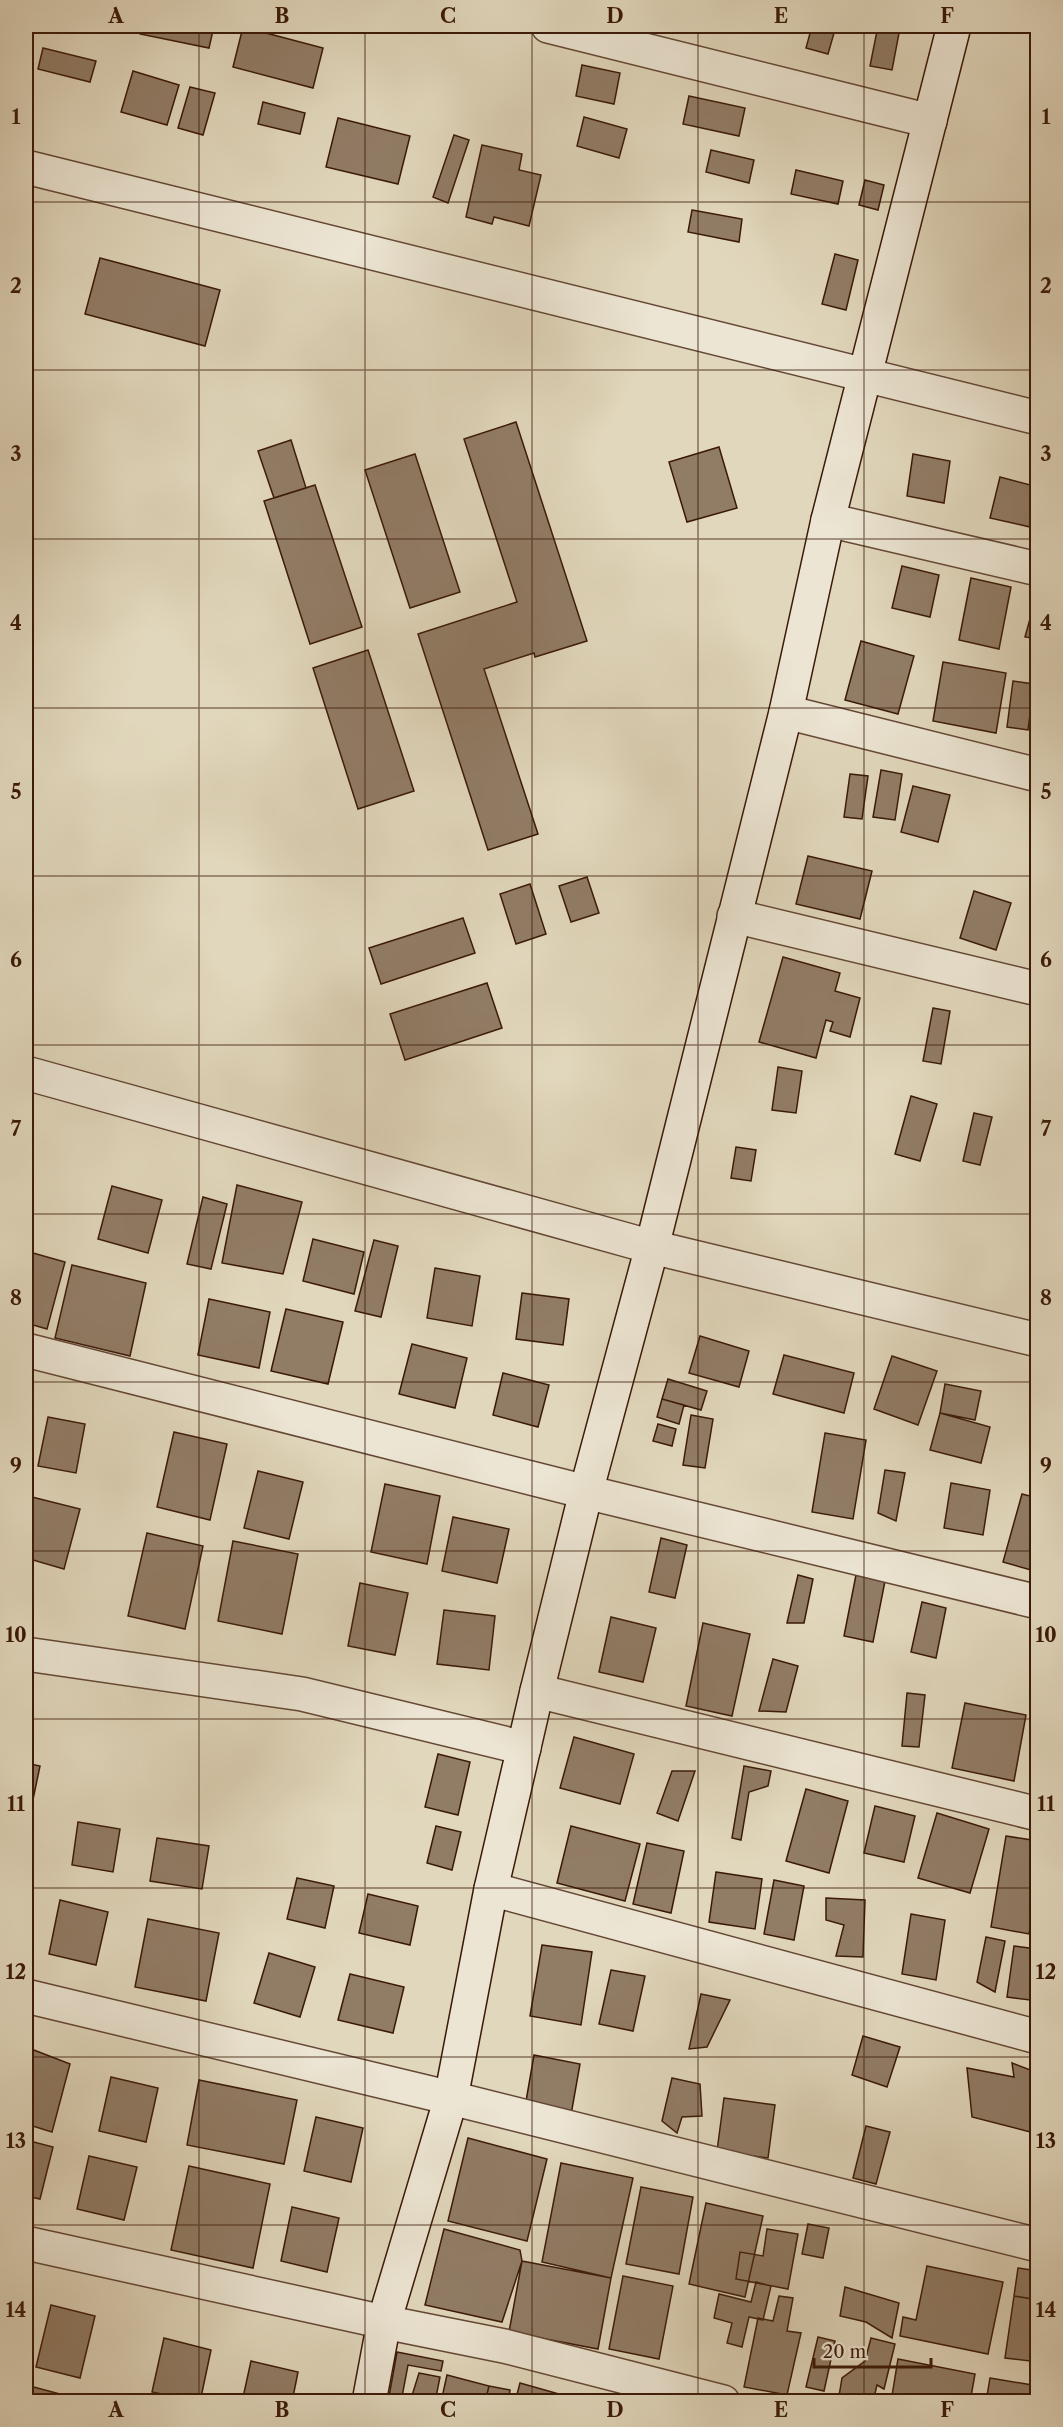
<svg xmlns="http://www.w3.org/2000/svg" width="1063" height="2427" viewBox="0 0 1063 2427" font-family="'Libre Caslon Text',serif">
<style>
.building{fill:#917c66;stroke:#3b1908;stroke-width:1.5}
.lines{fill:none;stroke-linecap:round;stroke-linejoin:round}
.street-casing{stroke:#644835;stroke-width:36}
.secondary-casing{stroke:#3b1908;stroke-width:36}
.street{stroke:#ece5d3;stroke-width:33}
.secondary{stroke:#ece5d3;stroke-width:33}
.grid{fill:none;stroke:#3b1908;stroke-width:1.5;stroke-opacity:0.55}
.neatline{fill:none;stroke:#3b1908;stroke-width:2}
.grid-label{font-size:20px;text-anchor:middle;font-weight:bold;fill:#3b1908}
</style>
<rect width="100%" height="100%" fill="#e1d7bc"/>
<filter id="stains"><feTurbulence type="fractalNoise" baseFrequency=".00333" numOctaves="4"/><feColorMatrix values="0 0 0 0 .2 0 0 0 0 .09 0 0 0 0 .02 0 0 0 .5 -.17"/></filter>
<radialGradient id="worn" r=".72"><stop offset=".6" stop-color="#630" stop-opacity="0"/><stop offset="1" stop-color="#630" stop-opacity=".3"/></radialGradient>
<!-- building -->
<path class="building" d="M142 26H214L209 48 140 34Z
M630 26H650L648 31Z
M756 26H776L775 30Z
M812 26H836L828 54 806 48Z
M878 26 900 28 892 70 870 66Z
M243 27 323 48 313 88 233 67Z
M43 48 96 61 90 82 38 69Z
M582 65 620 73 614 104 576 96Z
M133 71 179 85 167 125 121 112Z
M190 87 215 93 203 135 178 128Z
M689 96 745 108 739 136 683 124Z
M263 102 305 113 300 134 258 124Z
M584 117 627 129 619 158 577 146Z
M338 118 410 136 398 184 326 167Z
M454 135 469 140 448 203 433 197Z
M482 145 522 154 519 170 541 175 529 226 494 217 492 224 466 217Z
M711 150 754 160 749 183 706 172Z
M796 170 843 181 838 204 791 194Z
M865 180 884 185 878 210 859 205Z
M692 210 742 219 739 242 688 232Z
M835 254 858 260 846 310 822 304Z
M100 258 220 290 205 346 85 314Z
M516 422 587 641 535 657 534 653 484 669 538 834 488 850 418 634 517 602 464 439Z
M291 440 306 488 274 498 258 451Z
M719 447 737 508 687 522 669 462Z
M415 454 460 592 410 608 365 470Z
M913 454 950 461 944 503 907 496Z
M1000 477 1038 487 1030 527 990 518Z
M315 485 362 627 310 644 264 501Z
M902 566 939 575 930 617 892 608Z
M971 578 1011 587 999 649 959 640Z
M1038 590V639L1025 637Z
M861 641 914 656 898 714 845 700Z
M368 650 414 791 358 809 313 668Z
M943 662 1006 673 996 733 933 721Z
M1013 681 1034 684 1028 730 1007 727Z
M881 770 902 774 895 820 873 817Z
M850 774 868 776 862 819 844 817Z
M913 786 950 795 938 842 901 832Z
M1038 839V868L1030 865Z
M808 856 872 871 860 919 796 904Z
M587 877 599 913 571 922 559 886Z
M530 884 546 934 516 944 500 894Z
M974 891 1011 903 996 950 960 938Z
M463 918 475 953 381 984 369 948Z
M783 957 840 973 835 991 860 998 850 1037 830 1031 833 1022 826 1020 816 1058 759 1042Z
M487 983 502 1028 405 1060 390 1014Z
M933 1008 950 1011 941 1064 923 1061Z
M778 1067 802 1071 796 1113 772 1110Z
M911 1096 937 1104 920 1161 895 1154Z
M974 1113 992 1117 980 1165 963 1161Z
M736 1147 756 1150 751 1181 731 1178Z
M1038 1155V1181L1032 1179Z
M237 1185 302 1202 283 1274 222 1263Z
M112 1186 162 1200 148 1253 98 1239Z
M203 1197 227 1204 211 1269 187 1264Z
M313 1239 364 1252 354 1294 303 1281Z
M374 1240 398 1246 381 1317 355 1311Z
M26 1251 65 1262 47 1329 26 1323Z
M72 1265 146 1283 130 1356 55 1338Z
M435 1268 480 1276 472 1326 427 1318Z
M522 1293 569 1299 563 1345 516 1339Z
M209 1299 270 1312 259 1368 198 1355Z
M286 1309 343 1322 328 1384 271 1371Z
M700 1336 749 1351 739 1387 689 1373Z
M412 1344 467 1358 455 1408 399 1394Z
M784 1355 854 1373 844 1413 773 1394Z
M892 1356 937 1371 918 1425 874 1409Z
M503 1373 549 1385 538 1427 493 1415Z
M668 1379 707 1391 701 1410 662 1399Z
M945 1384 981 1391 975 1420 940 1413Z
M662 1399 684 1405 679 1424 657 1417Z
M940 1413 990 1427 981 1463 930 1450Z
M691 1415 713 1419 705 1468 683 1465Z
M48 1417 85 1424 76 1473 38 1466Z
M658 1424 676 1429 672 1446 653 1441Z
M174 1432 227 1444 210 1520 157 1507Z
M825 1433 866 1440 853 1519 812 1512Z
M885 1470 905 1473 896 1521 878 1513Z
M258 1471 303 1482 289 1539 244 1528Z
M951 1483 990 1490 983 1535 944 1528Z
M385 1484 440 1496 427 1564 371 1552Z
M1022 1494 1038 1498V1572L1003 1562Z
M32 1497 80 1509 64 1569 26 1558V1523Z
M453 1517 509 1529 497 1583 442 1571Z
M147 1533 203 1546 185 1629 128 1616Z
M661 1538 687 1545 675 1598 649 1592Z
M233 1541 298 1554 282 1634 218 1621Z
M798 1575 813 1579 804 1623H787Z
M856 1575 885 1581 873 1642 844 1636Z
M360 1583 408 1593 395 1655 348 1646Z
M922 1602 946 1608 936 1658 911 1652Z
M444 1610 495 1616 489 1670 437 1664Z
M611 1617 656 1628 643 1682 599 1672Z
M703 1623 750 1634 732 1716 686 1706Z
M773 1659 798 1666 786 1712 759 1711Z
M907 1693 925 1695 919 1747 902 1746Z
M965 1703 1026 1715 1014 1781 952 1768Z
M574 1737 634 1754 620 1804 560 1788Z
M438 1754 470 1762 458 1815 425 1807Z
M26 1763 40 1766 26 1833Z
M744 1766 771 1771 768 1786 749 1792 741 1840 732 1838Z
M672 1771H695L678 1821 657 1813Z
M806 1789 848 1801 829 1873 786 1861Z
M875 1806 915 1816 904 1862 864 1853Z
M937 1813 989 1829 970 1893 918 1878Z
M78 1822 120 1829 113 1872 72 1865Z
M436 1826 461 1832 452 1870 427 1863Z
M571 1826 640 1844 625 1901 557 1883Z
M1006 1836 1038 1841V1882L1029 1934 991 1927Z
M157 1838 209 1846 202 1889 150 1881Z
M647 1843 684 1851 671 1913 633 1904Z
M716 1872 762 1879 755 1929 709 1922Z
M297 1878 334 1886 325 1928 287 1919Z
M774 1880 804 1886 794 1940 764 1934Z
M368 1894 418 1906 410 1945 359 1933Z
M826 1898 865 1900 863 1957 836 1956 844 1925 826 1920Z
M60 1900 108 1912 96 1965 49 1954Z
M911 1914 945 1920 936 1980 902 1974Z
M148 1919 219 1933 206 2001 135 1987Z
M986 1937 1005 1941 995 1992 977 1982Z
M542 1945 592 1952 581 2025 530 2016Z
M1014 1946 1036 1949 1030 2000 1007 1997Z
M269 1953 315 1967 300 2017 254 2003Z
M611 1970 645 1976 633 2031 599 2024Z
M350 1974 404 1987 393 2033 338 2020Z
M1038 1976V2002L1030 2000Z
M701 1994 730 2000 707 2047 689 2049Z
M863 2036 900 2047 887 2087 852 2075Z
M26 2047 70 2064 52 2132 26 2124Z
M534 2055 580 2064 571 2115 525 2107Z
M1012 2063 1038 2073V2134L972 2117 967 2068 1014 2077Z
M111 2077 158 2088 146 2142 99 2131Z
M672 2078 700 2084 702 2116 682 2117 677 2133 662 2121Z
M199 2080 297 2100 284 2164 187 2145Z
M724 2098 775 2105 768 2158 717 2151Z
M316 2117 363 2128 351 2182 304 2171Z
M866 2126 890 2132 876 2184 853 2178Z
M468 2138 547 2159 527 2241 448 2221Z
M26 2140 53 2147 40 2199 26 2196Z
M89 2156 137 2167 124 2220 77 2209Z
M561 2163 633 2178 611 2278 542 2262Z
M189 2166 270 2184 253 2268 171 2250Z
M641 2187 693 2197 679 2274 626 2264Z
M706 2203 763 2216 745 2297 689 2284Z
M292 2207 339 2218 327 2272 281 2261Z
M808 2224 829 2228 823 2258 802 2254Z
M444 2229 520 2250 522 2261 502 2322 425 2305Z
M767 2229 798 2234 788 2289 736 2279 740 2252 763 2256Z
M522 2261 611 2278 598 2349 509 2332Z
M927 2266 1003 2282 988 2354 900 2336 903 2317 916 2320Z
M1018 2268 1038 2271V2300L1014 2296Z
M623 2276 673 2286 659 2359 609 2349Z
M756 2282 771 2286 763 2320 749 2317 742 2347 727 2343 732 2323 714 2318 719 2294 751 2302Z
M845 2287 899 2303 892 2338 866 2322 840 2316Z
M779 2296 793 2298 787 2331 801 2333 787 2395 744 2387 758 2318 773 2321Z
M1014 2296 1038 2300V2362L1005 2358Z
M51 2305 95 2316 80 2378 36 2367Z
M818 2337 835 2341 824 2391 806 2387Z
M164 2338 211 2350 200 2402 152 2392Z
M871 2338 895 2344 884 2389 877 2385 873 2402H838L842 2378 865 2361Z
M397 2352 443 2361 441 2371 408 2365 401 2402H388Z
M898 2359 975 2374 970 2402H891Z
M251 2361 298 2372 292 2402H242Z
M419 2373 440 2377 435 2402H410Z
M447 2375 489 2386 485 2402H441Z
M990 2378 1038 2386V2402H986Z
M520 2383 566 2396 564 2402H515Z
M26 2385 90 2402H26Z
M489 2386 510 2390 508 2402H485Z"/>
<g class="lines">
<!-- street casing -->
<g class="street-casing">
<path id="street" d="M548 26 930 121
M26 167 1038 418
M828 520 1038 569
M786 712 1038 775
M734 916 1038 989
M26 1073 652 1247 1038 1340
M26 1350 586 1492 1038 1602
M26 1654 302 1694 524 1748
M537 1691 1038 1814
M491 1889 1038 2037
M26 1996 451 2098 1038 2245
M26 2243 384 2322 504 2346 723 2402"/>
</g>
<!-- secondary casing -->
<g class="secondary-casing">
<path id="secondary" d="M369 2402 384 2322 451 2098 491 1889 537 1691 586 1492 652 1247 786 712 828 520 954 26"/>
</g>
<!-- street -->
<use href="#street" class="street"/>
<!-- secondary -->
<use href="#secondary" class="secondary"/>
</g>
<!-- grid -->
<path class="grid" d="M199 26V2402M365 26V2402M532 26V2402M698 26V2402M864 26V2402M26 202H1038M26 370H1038M26 539H1038M26 708H1038M26 876H1038M26 1045H1038M26 1214H1038M26 1382H1038M26 1551H1038M26 1719H1038M26 1888H1038M26 2057H1038M26 2225H1038"/>
<!-- margin -->
<rect width="1063" height="2427" fill="none" stroke="#e1d7bc" stroke-width="66"/>
<!-- scale -->
<path d="M814 2358v9h117v-9" fill="none" stroke="#3b1908" stroke-width="3"/>
<text x="823" y="2358" font-size="18" fill="#3b1908" stroke="#ece5d3" stroke-width="4.5" paint-order="stroke">20 m</text>
<rect x="33" y="33" width="997" height="2361" class="neatline"/>
<g class="grid-label">
<text x="116" y="23">A</text>
<text x="282" y="23">B</text>
<text x="448" y="23">C</text>
<text x="615" y="23">D</text>
<text x="781" y="23">E</text>
<text x="947" y="23">F</text>
<text x="16" y="124">1</text>
<text x="1046" y="124">1</text>
<text x="16" y="293">2</text>
<text x="1046" y="293">2</text>
<text x="16" y="461">3</text>
<text x="1046" y="461">3</text>
<text x="16" y="630">4</text>
<text x="1046" y="630">4</text>
<text x="16" y="799">5</text>
<text x="1046" y="799">5</text>
<text x="16" y="967">6</text>
<text x="1046" y="967">6</text>
<text x="16" y="1136">7</text>
<text x="1046" y="1136">7</text>
<text x="16" y="1305">8</text>
<text x="1046" y="1305">8</text>
<text x="16" y="1473">9</text>
<text x="1046" y="1473">9</text>
<text x="16" y="1642">10</text>
<text x="1046" y="1642">10</text>
<text x="16" y="1811">11</text>
<text x="1046" y="1811">11</text>
<text x="16" y="1979">12</text>
<text x="1046" y="1979">12</text>
<text x="16" y="2148">13</text>
<text x="1046" y="2148">13</text>
<text x="16" y="2317">14</text>
<text x="1046" y="2317">14</text>
<text x="116" y="2417">A</text>
<text x="282" y="2417">B</text>
<text x="448" y="2417">C</text>
<text x="615" y="2417">D</text>
<text x="781" y="2417">E</text>
<text x="947" y="2417">F</text>
</g>
<rect width="100%" height="100%" filter="url(#stains)"/>
<rect width="100%" height="100%" fill="url(#worn)"/>
</svg>
